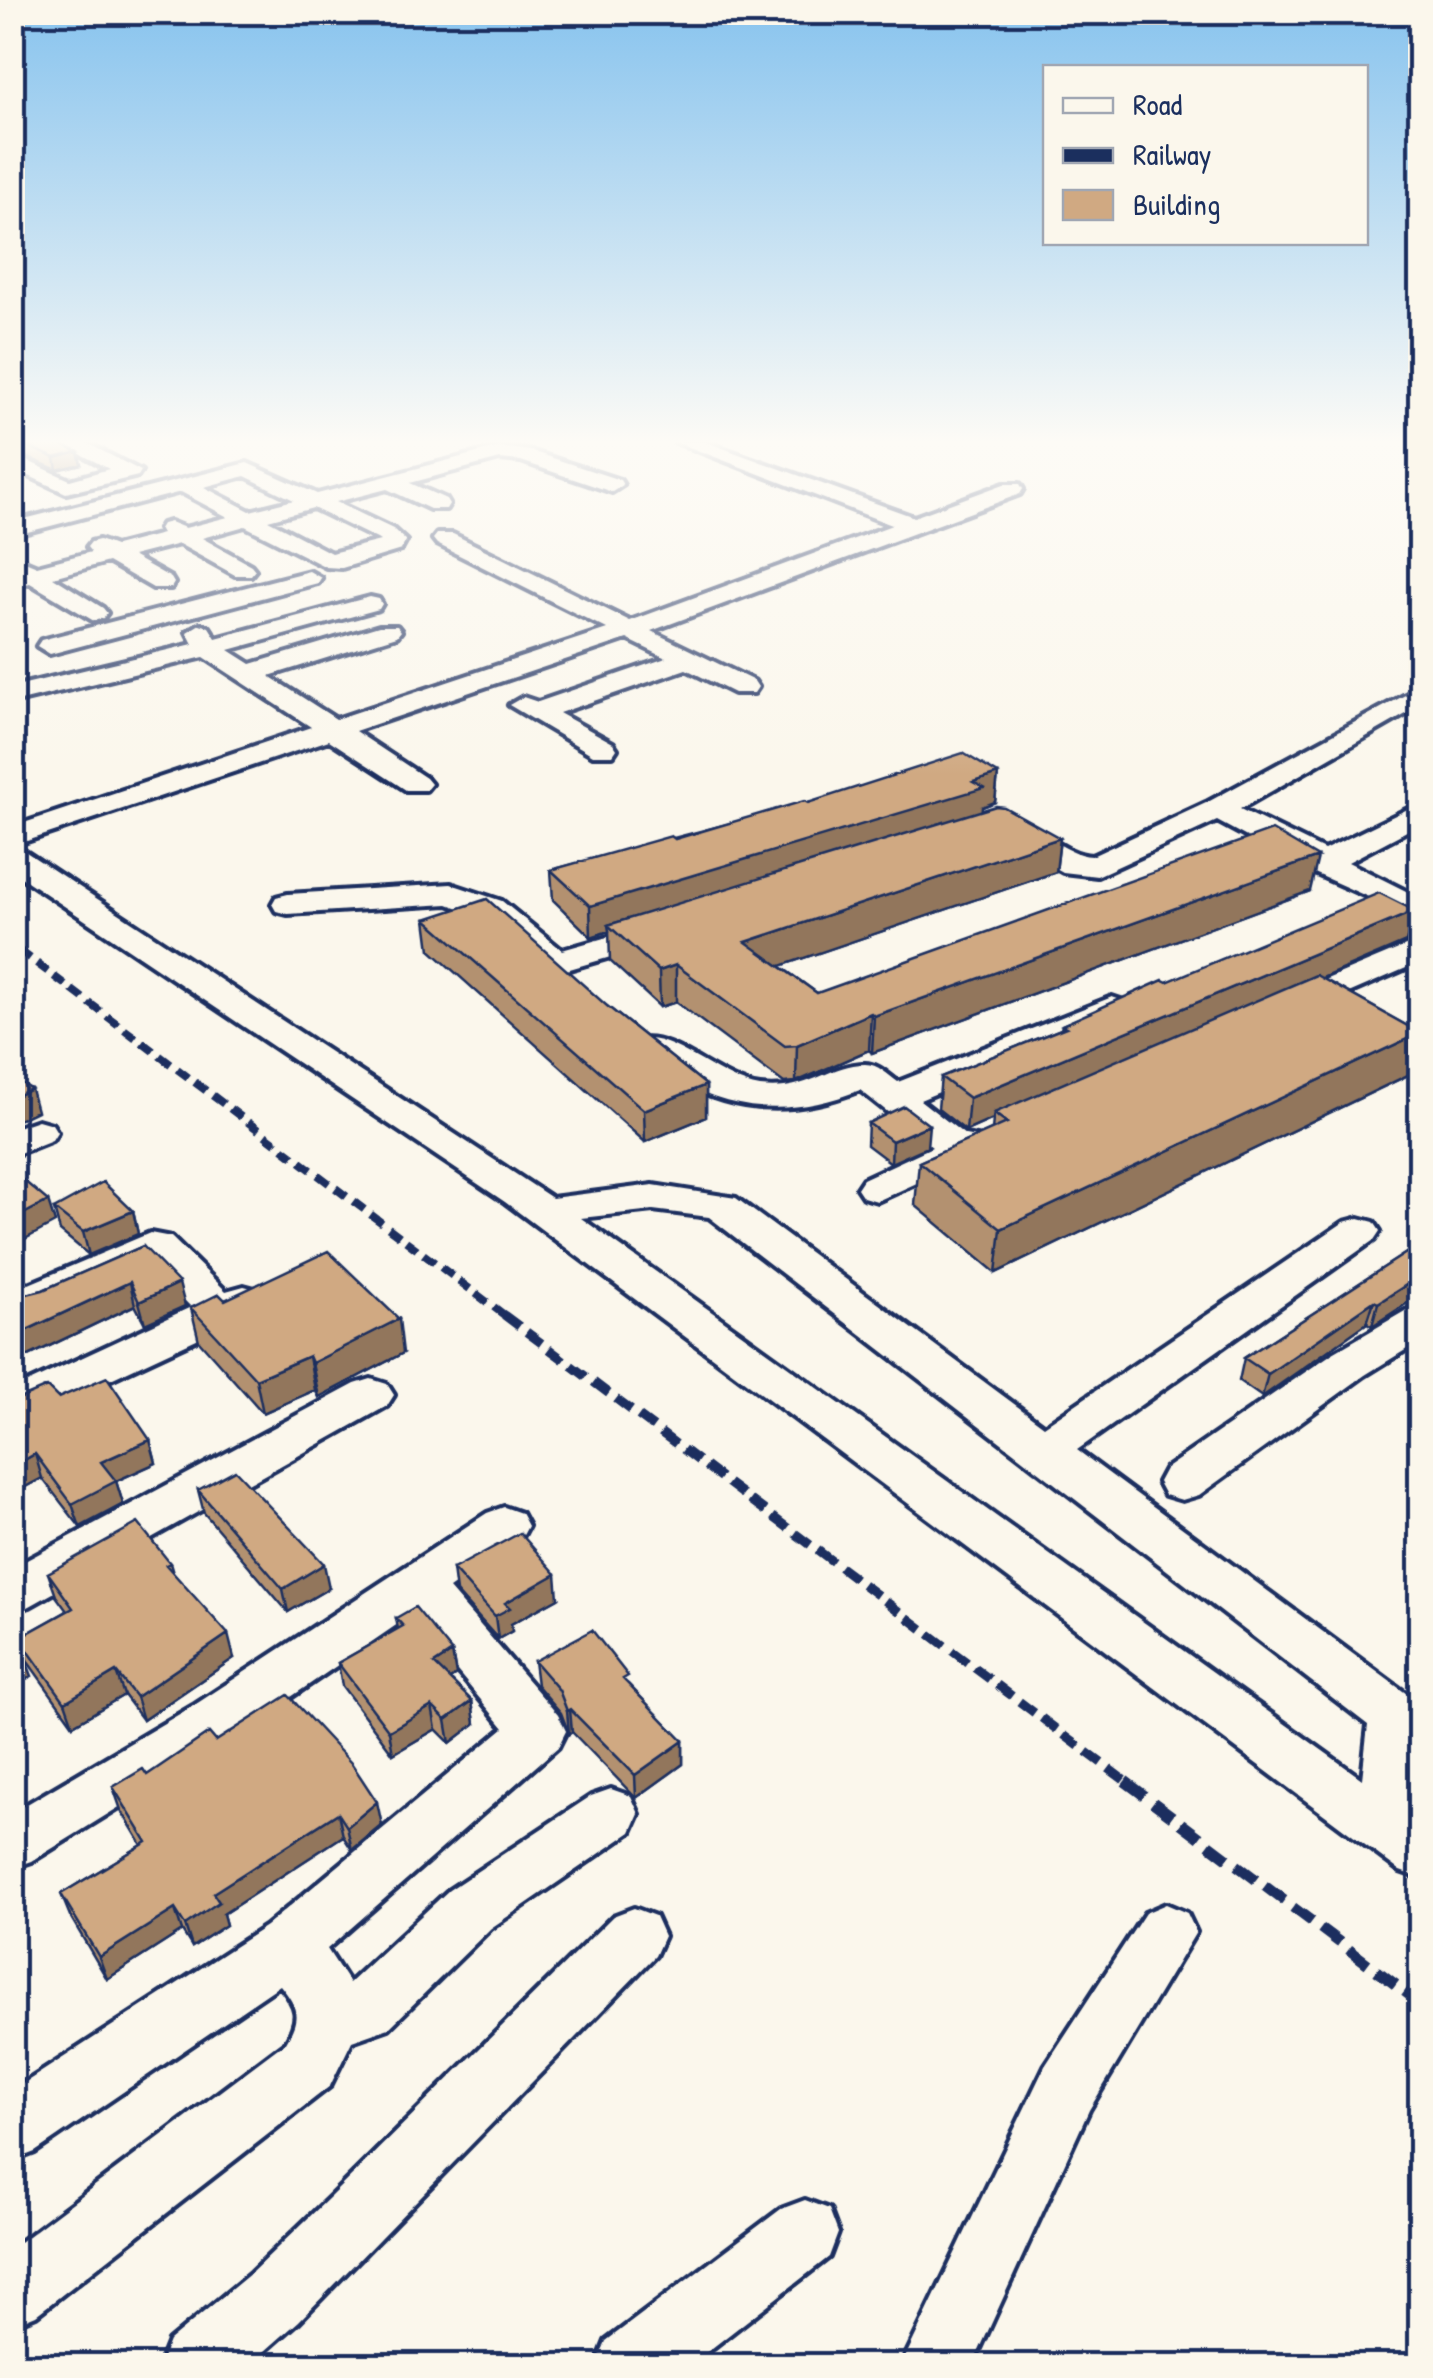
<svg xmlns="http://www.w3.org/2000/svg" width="1433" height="2378" viewBox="0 0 1433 2378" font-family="'Patrick Hand',sans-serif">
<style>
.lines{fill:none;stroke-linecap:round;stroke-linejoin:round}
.minor-casing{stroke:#1b2f5e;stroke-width:8}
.minor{fill:#fbf7ec;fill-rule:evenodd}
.rail-far3{stroke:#1b2f5e;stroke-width:5;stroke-dasharray:9 5;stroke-linecap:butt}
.rail-far2{stroke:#1b2f5e;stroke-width:8;stroke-dasharray:14 8;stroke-linecap:butt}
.rail-far1{stroke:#1b2f5e;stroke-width:9;stroke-dasharray:19 9;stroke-linecap:butt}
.rail{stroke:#1b2f5e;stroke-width:11;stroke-dasharray:24 11;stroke-linecap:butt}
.wall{fill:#b39170;stroke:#1b2f5e;stroke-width:2.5}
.shaded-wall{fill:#92765b;stroke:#1b2f5e;stroke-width:2.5}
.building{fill:#d0a982;stroke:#1b2f5e;stroke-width:2.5}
</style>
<rect width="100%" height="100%" fill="#fbf7ec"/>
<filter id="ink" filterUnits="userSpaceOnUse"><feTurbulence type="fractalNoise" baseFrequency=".01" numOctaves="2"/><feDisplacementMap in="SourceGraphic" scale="20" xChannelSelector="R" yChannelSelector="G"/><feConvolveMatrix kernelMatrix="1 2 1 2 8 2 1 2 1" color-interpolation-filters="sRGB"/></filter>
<g filter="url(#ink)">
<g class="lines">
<!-- minor casing -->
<g class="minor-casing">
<path id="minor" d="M58 442H85L141 471 138 476 66 493 12 468V454L70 480 109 469Z
M676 442H706L914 517 1004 484H1020L1023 489 1020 494 651 631 754 681 758 687 754 693H734L686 669 559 713 613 743 617 749 613 755H593L509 705 523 697 538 702 666 658 627 639 355 731 426 778 431 784 426 790H406L329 740 12 846V827L311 727 204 657 12 703V687L193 644 187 632 200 624 209 627 216 638 370 597 379 599 382 604 379 609 229 650 251 664 379 626H397L401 631 397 636 269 676 336 719 607 629 437 544 433 539 437 534H453L630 621 892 525Z
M500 447 531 451 620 480 623 485 612 492 521 461 500 459 410 483 446 499 449 504 446 509H430L387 489 336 502 393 529 406 541 401 550 342 568 326 567 245 526 202 538 251 565 255 570 251 575H235L179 544 132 556 171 578 174 583 171 588H153L108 562 53 577 103 608 107 613 103 618 94 621 30 583 12 587V561L20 559 37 566 91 552 87 547 91 542 99 540 115 546 162 534 159 529 162 524 170 522 185 528 228 517 181 492 12 536V522L247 463 317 494ZM245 476 294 500 250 511 204 487ZM313 508 377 539 380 541 331 553 268 520Z
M309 571 321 578 318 583 50 654 37 646 41 640Z
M1420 687V706L1240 809 1324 850 1420 803V824L1348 862 1420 898V920L1310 871 1217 821 1097 876 1063 872 1000 837 996 830 1000 823C1034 815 1059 855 1092 856L1206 803Z
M12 848 23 850 552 1198 653 1185 736 1198 1044 1426 1344 1222 1359 1218 1374 1222 1380 1231 1374 1240 1077 1450 1407 1694 1420 1720 1413 1815 1420 1821V1878L1400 1871 505 1202 12 871ZM653 1210 709 1217 1368 1725 1362 1779 581 1218Z
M451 884 502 901 562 950 660 922 672 925 677 932 672 939 556 973 544 970 478 915 448 904 288 914 276 911 272 904 276 897 288 894Z
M1420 940V962L1298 1015 1286 1019 1274 1015 1268 1008 1274 1001Z
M1112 997 1124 1001 1130 1008 1124 1015 920 1100 965 1135 981 1138 986 1146 981 1154 877 1201 863 1197 857 1188 863 1179 932 1147 860 1090C797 1115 739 1115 678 1081 663 1073 645 1063 635 1048L640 1040C672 1032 719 1081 760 1087 808 1093 829 1064 865 1064 878 1064 888 1075 898 1082Z
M38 1120 52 1124 57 1132 52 1140 12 1156V1129Z
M150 1233 171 1237 226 1291 244 1286 259 1290 265 1300 259 1310 12 1425V1390L191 1307 149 1264 49 1309 34 1313 12 1311V1279L29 1284Z
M1420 1306V1341L1365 1375 1199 1495 1182 1500 1165 1495 1158 1482 1165 1469 1333 1353 1405 1311Z
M371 1379 387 1384 394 1395 387 1406 30 1606 12 1612V1568L355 1384Z
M504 1507 521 1513 528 1526 521 1539 449 1589 558 1715 566 1731 558 1747 327 1949 349 1983 449 1890 591 1796 611 1789 631 1796 639 1814 631 1832 491 1928 389 2028 352 2041 330 2086 36 2315 12 2325V2248L286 2042C301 2017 298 2007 280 1985L35 2152 12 2161V2091L266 1926 504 1728 411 1615 231 1738 32 1861 12 1868V1813L193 1706 487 1513Z
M1166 1904 1187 1913 1196 1932 1089 2110 972 2366H901L1045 2066 1145 1913Z
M634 1908 655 1916 664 1936 655 1956 299 2321 248 2366H159L169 2341 251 2273 330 2197 613 1916Z
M805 2200 829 2209 838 2233 829 2257 689 2366H596L606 2341 781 2209Z"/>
</g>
<!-- minor -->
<use href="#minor" class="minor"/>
<!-- rail-far3 -->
<path class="rail-far3" d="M12 945 22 952"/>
<!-- rail-far2 -->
<path class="rail-far2" d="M19 950 507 1317"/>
<!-- rail-far1 -->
<path class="rail-far1" d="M504 1315 1128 1783"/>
<!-- rail -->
<path class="rail" d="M1125 1781 1420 2003"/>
</g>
<!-- wall -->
<path class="wall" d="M12 442H55L78 452 81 464 57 470 12 451Z
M998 774 995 802 982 807 981 810 1060 838 1056 872 780 966 817 993 1310 891 872 1053 869 1050 796 1082 784 1083 676 1002 660 1007 610 961 609 931 591 937 553 900 551 870 808 803Z
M426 919 607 1006 706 1085V1117L645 1142 430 950Z
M1406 942 1322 978 1420 1033 1408 1075 996 1273 915 1205 919 1162 992 1130 993 1119 966 1131 938 1109 941 1077 1061 1029 1062 1025 1167 982Z
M868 1123 927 1147 891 1163 867 1145Z
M54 1209 133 1211 138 1234 89 1255 60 1231Z
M1420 1244 1372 1326 1367 1323 1262 1397 1239 1381 1244 1358Z
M143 1246 185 1306 145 1324 135 1305 12 1364V1292L27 1294 43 1290Z
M225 1300 403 1353 319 1397 315 1390 263 1413 199 1341 191 1308Z
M58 1398 150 1440 156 1463 116 1481 123 1504 80 1527 42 1478 12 1494V1402Z
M198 1490 329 1588 288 1612 204 1513Z
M170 1563 173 1573 234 1658 143 1720 124 1695 73 1725 28 1662 19 1638 67 1611 56 1596 48 1573Z
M453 1569 558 1598 511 1624 512 1631 498 1639 456 1592Z
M396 1618 452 1652 456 1675 450 1679 472 1701 475 1724 450 1743 436 1729 393 1754 342 1686 338 1663 398 1629Z
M534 1661 628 1684 683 1741V1764L636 1798 572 1732 569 1734 561 1713 537 1685Z
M216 1741 382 1825 352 1850 343 1836 223 1914 226 1925 192 1947 182 1931 107 1979 70 1916 61 1894 142 1845 121 1810 113 1787 147 1775Z"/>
<!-- shaded-wall -->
<path class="shaded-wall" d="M78 452 81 464 57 470 55 458Z
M23 467 26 478 12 482V469Z
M998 774 995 802 982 807 981 817 608 925 609 931 591 937 590 906Z
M1060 838 1056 872 745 978 746 942Z
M1318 857 1310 891 872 1053 874 1016Z
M1415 911 1406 942 998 1117 994 1113 993 1119 966 1131 969 1098Z
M676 965V1002L660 1007 659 971Z
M871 1013 869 1050 796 1082 797 1045Z
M1420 1033 1408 1075 996 1273 1001 1229Z
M706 1085V1117L645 1142 644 1110Z
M31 1089 37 1111 12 1123V1098Z
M929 1125 927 1147 891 1163 892 1141Z
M48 1201 55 1223 12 1246V1220Z
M133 1211 138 1234 89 1255 83 1232Z
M1420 1276V1295L1372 1326 1378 1303Z
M130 1282 135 1305 12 1364V1337Z
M179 1283 185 1306 145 1324 139 1302Z
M1374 1301 1367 1323 1262 1397 1268 1374Z
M399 1319 403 1353 319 1397 312 1363Z
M309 1356 315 1390 263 1413 256 1379Z
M150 1440 156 1463 116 1481 123 1504 80 1527 72 1504 101 1462Z
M35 1454 42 1478 12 1494V1467Z
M324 1564 329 1588 288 1612 283 1589Z
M556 1574 558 1598 511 1624 512 1631 498 1639 495 1616 505 1603Z
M228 1634 234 1658 143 1720 136 1697Z
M452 1652 456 1675 437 1687 434 1664Z
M23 1653 32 1676 12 1687V1659Z
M116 1672 124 1695 73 1725 65 1702Z
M472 1701 475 1724 450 1743 446 1720Z
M432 1706 436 1729 393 1754 389 1731Z
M570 1709 572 1732 569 1734 567 1711Z
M683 1741V1764L636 1798 635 1775Z
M377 1802 382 1825 352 1850 347 1827Z
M338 1813 343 1836 223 1914 226 1925 192 1947 185 1925 213 1893Z
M175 1909 182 1931 107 1979 99 1957Z"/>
<!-- building -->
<path class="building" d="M17 442H55L78 452 55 458Z
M12 460 23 467 12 469Z
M963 753 998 774 973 782 984 788 590 906 551 870 671 836 675 839 804 801 808 803Z
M996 806 1004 807 1060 838 746 942 817 993 1272 830 1318 857 874 1016 871 1013 797 1045 785 1046 676 965 659 971 608 925Z
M1379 893 1415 911 969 1098 941 1077 1066 1027 1062 1025 1163 980 1167 982Z
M487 899 607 1006 706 1085 644 1110 426 919Z
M1316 975 1420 1033 1001 1229 919 1162 1007 1123 994 1113Z
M12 1077 31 1089 12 1098Z
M904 1106 929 1125 892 1141 868 1123Z
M23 1180 48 1201 12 1220V1186Z
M103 1182 133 1211 83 1232 54 1209Z
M1420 1244V1276L1378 1303 1374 1301 1268 1374 1244 1358Z
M143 1246 179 1283 139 1302 130 1282 12 1337V1292L27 1294 43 1290Z
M328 1251 399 1319 312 1363 309 1356 256 1379 191 1308 219 1294 225 1300Z
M107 1377 150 1440 101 1462 116 1481 72 1504 35 1454 12 1467V1402L47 1387 58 1398Z
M235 1470 324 1564 283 1589 198 1490Z
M138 1523 170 1563 166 1565 228 1634 136 1697 116 1672 65 1702 19 1638 73 1608 48 1573Z
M520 1533 556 1574 505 1603 510 1608 495 1616 453 1569Z
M415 1607 452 1652 434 1664 472 1701 446 1720 432 1706 389 1731 338 1663 403 1626 396 1618Z
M592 1630 628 1676 623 1679 683 1741 635 1775 570 1709 567 1711 559 1690 534 1661Z
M12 1638 23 1653 12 1659Z
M288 1695 352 1764 377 1802 347 1827 338 1813 213 1893 219 1902 185 1925 175 1909 99 1957 61 1894 147 1842 113 1787 143 1769 147 1775 209 1733 216 1741Z"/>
</g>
<!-- sky -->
<linearGradient id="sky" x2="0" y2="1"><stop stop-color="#87c3ee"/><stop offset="0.57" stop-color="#fdfbf6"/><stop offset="1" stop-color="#fdfbf6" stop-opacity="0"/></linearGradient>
<rect width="1433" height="775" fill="url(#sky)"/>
<!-- margin -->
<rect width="1433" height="2378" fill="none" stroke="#fbf7ec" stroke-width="50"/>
<rect x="25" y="25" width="1383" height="2328" fill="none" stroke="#1b2f5e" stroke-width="4" filter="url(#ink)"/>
<!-- legend -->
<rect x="1043" y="65" width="325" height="180" fill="#fbf7ec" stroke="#a1a7b3" stroke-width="2.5"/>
<rect x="1063" y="98" width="50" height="15" fill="#fbf7ec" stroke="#a1a7b3" stroke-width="2.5"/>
<text x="1133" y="115" font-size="30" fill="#1b2f5e">Road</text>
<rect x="1063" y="148" width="50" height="15" fill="#1b2f5e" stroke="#a1a7b3" stroke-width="2.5"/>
<text x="1133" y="165" font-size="30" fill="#1b2f5e">Railway</text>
<rect x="1063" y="190" width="50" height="30" fill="#d0a982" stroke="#a1a7b3" stroke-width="2.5"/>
<text x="1133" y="215" font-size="30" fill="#1b2f5e">Building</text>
</svg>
